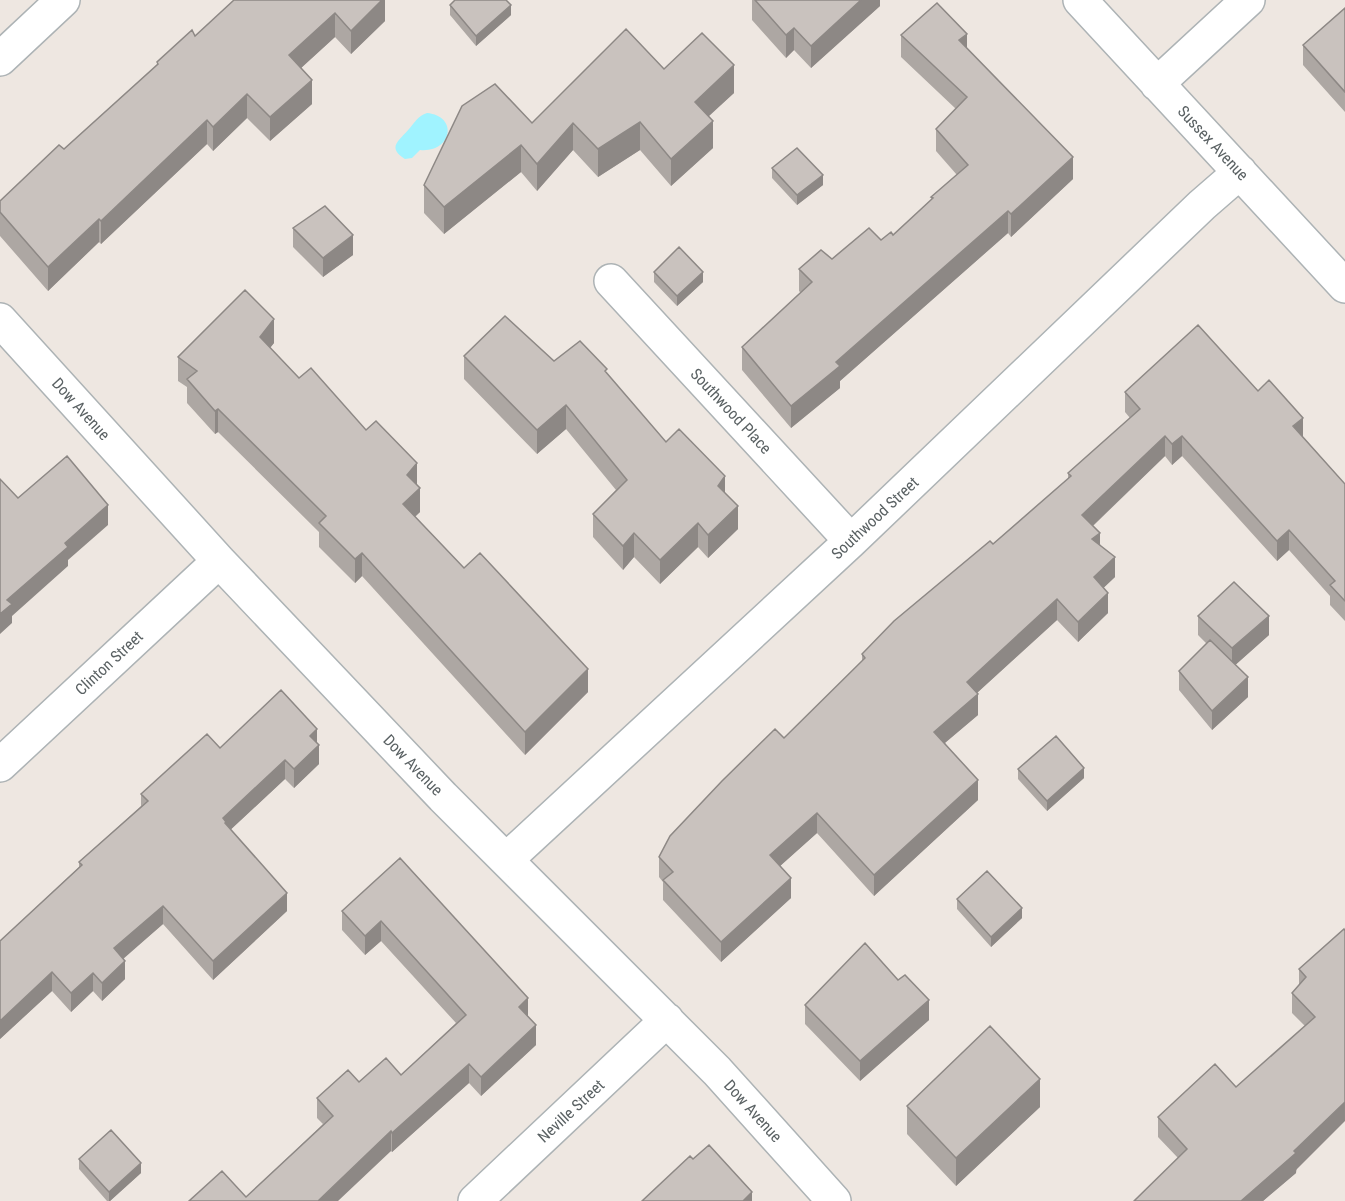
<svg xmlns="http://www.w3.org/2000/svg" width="1345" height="1201" viewBox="0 0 1345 1201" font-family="'Roboto Condensed',sans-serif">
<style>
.water{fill:#a0f3ff}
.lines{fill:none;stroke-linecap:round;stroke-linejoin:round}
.minor-casing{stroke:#adb3b5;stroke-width:36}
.minor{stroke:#fff;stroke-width:33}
.wall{fill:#ada7a3}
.shaded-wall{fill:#8d8885}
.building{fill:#c9c2be;stroke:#8d8885;stroke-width:1.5}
.labels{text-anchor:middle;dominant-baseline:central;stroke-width:5;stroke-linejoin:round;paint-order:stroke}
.street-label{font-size:16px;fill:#5a6163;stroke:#fff}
</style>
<rect width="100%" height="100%" fill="#eee7e1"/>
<!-- water -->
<path class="water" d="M427 113C459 116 452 153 420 150L412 158 405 159C386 147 400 140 409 129 415 122 418 116 427 113Z"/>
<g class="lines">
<!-- minor casing -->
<g class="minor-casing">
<path id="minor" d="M1080 0 1345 286
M0 59 63 0
M1157 84 1248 0
M611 281 851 541
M0 320 219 561 443 797 717 1071 834 1201
M0 765 219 561
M506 860 851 541 1202 205 1240 172
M475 1201 667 1020"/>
</g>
<!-- minor -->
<use href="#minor" class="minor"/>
</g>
<!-- wall -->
<path class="wall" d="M385 0V21L351 54 335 37 301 68 312 104 270 141 247 118 213 151 207 144 101 244 99 242 48 291 0 236V201L64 149 157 65V62L195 36Z
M752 0H880V6L811 68 794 50 786 58 752 20Z
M450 5 511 15 476 46 450 15Z
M1345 8V112L1303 65V45Z
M901 35 967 49 1073 179 1011 237 1008 233 840 381V388L791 428 742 370V347L801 293 799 291V269L832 259 893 235 931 200V197L957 175 936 151V129L956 109 901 57Z
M664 69 734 93 708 116 713 148 671 186 640 150 598 177 573 150 537 191 521 172 444 234 424 213V185Z
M772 168 823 185 797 205 772 178Z
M293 228 353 255 323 277 293 247Z
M654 272 703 282 677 306 654 282Z
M274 343 270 348 299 378 366 430 417 484 420 512 415 517 464 568 588 692 525 755 362 576 355 583 319 547V532L218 432 215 434 187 403V387L178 381V357Z
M464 356 554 361 607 374 666 442 725 493 738 529 708 558 698 547 660 584 634 557 623 570 593 537V514L616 490 566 429 537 454 464 379Z
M1258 391 1303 437 1345 484V621L1330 605V596L1289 550 1277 561 1182 456 1172 465 1165 456 1093 526 1100 544 1115 577 1103 588 1108 613 1078 642 1057 620 977 693 978 715 945 743 978 800 874 896 817 833 780 866 791 898 721 962 663 900V882L659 877V857L784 738 862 661V654L993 544 1068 479V473L1130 418 1125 412V392Z
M1198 616 1269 635 1235 665 1248 697 1212 730 1179 690V671L1207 644 1198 635Z
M317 743 319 764 294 788 285 779 230 830 287 911 213 980 163 924 123 958 125 979 102 1001 93 991 71 1012 52 991 0 1039V941L79 867V862L141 806V794L220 748Z
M1018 769 1084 778 1047 811 1018 779Z
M400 858 528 1017 536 1045 481 1096 469 1083 392 1152 391 1151 246 1197 323 1124 317 1118V1098L359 1082 401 1075 456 1023 381 941 365 955 342 930V911Z
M957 899 1022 918 991 947 957 909Z
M1344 929 1296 1173 1263 1201H1134L1178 1158 1158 1137V1117L1236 1087 1305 1026 1292 1013V993L1299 985V969Z
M805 1005 929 1020 860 1081 805 1024Z
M907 1106 1040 1107 956 1186 907 1134Z
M79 1159 141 1173 110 1201H107L79 1169Z"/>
<!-- shaded-wall -->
<path class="shaded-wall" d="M382 0H385V21L351 54V31Z
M861 0H880V6L811 68V46Z
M511 5V15L476 46V36Z
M335 13V37L289 79V55Z
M794 28V50L786 58V35Z
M967 34V56L959 40Z
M734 65V93L695 129V102Z
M312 80V104L270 141V117Z
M247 94V118L213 151V127Z
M207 120V144L101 244V221Z
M713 121V148L671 186V159Z
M640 122V150L598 177V149Z
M573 123V150L537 191V164Z
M521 145V172L444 234V207Z
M1073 157V179L1011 237V214Z
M823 175V185L797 205V195Z
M1008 211V233L840 381V388L791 428V406L836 362Z
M99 219V242L48 291V267Z
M353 235V255L323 277V258Z
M703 272V282L677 306V296Z
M274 319V343L260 360V337Z
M566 405V429L537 454V430Z
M218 409V432L215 434V411Z
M1303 418V438L1293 426Z
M1165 436V456L1082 536V515Z
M1182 436V456L1172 465V444Z
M417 463V487L407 475Z
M725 476V499L718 486Z
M420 488V512L403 527V504Z
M108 505V525L68 560V566L12 616V623L0 634V614L7 600 65 543Z
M738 506V529L708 558V535Z
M698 523V547L660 584V560Z
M1289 530V550L1277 561V541Z
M634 533V557L623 570V546Z
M1100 533V553L1092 539Z
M362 553V576L355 583V559Z
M1115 557V577L1094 597V577Z
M1108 593V613L1078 642V622Z
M1057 599V620L967 702V682Z
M1269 616V635L1232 668V648Z
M588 669V692L525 755V732Z
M1248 677V697L1212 730V711Z
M978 694V715L934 752V732Z
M317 729V747L319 745V764L294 788V769L310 736Z
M285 760V779L226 834 223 818Z
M1084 768V778L1047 811V801Z
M978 780V800L874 896V875Z
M817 813V833L770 875V855Z
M791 878V898L721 962V942Z
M287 893V911L213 980V961Z
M163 906V924L114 967V948Z
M1022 908V918L991 947V937Z
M381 921V941L365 955V936Z
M125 961V979L102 1001V983Z
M52 972V991L0 1039V1021Z
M93 973V991L71 1012V993Z
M528 998V1018L519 1007Z
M929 1000V1020L860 1081V1061Z
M536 1025V1045L481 1096V1077Z
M469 1064V1083L392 1152V1133Z
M1040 1079V1107L956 1186V1158Z
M1345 1102V1121L1296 1170V1173L1263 1201H1241Z
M391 1131V1151L338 1201H318Z
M141 1163V1173L110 1201H109V1192Z
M752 1192V1201H743Z"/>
<!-- building -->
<path class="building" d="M234 0H382L351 31 335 13 289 55 312 80 270 117 247 94 213 127 207 120 101 221 99 219 48 267 0 212V201L59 145 64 149 158 64 157 62 192 30 195 36Z
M455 0H506L511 5 476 36 450 5Z
M755 0H861L811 46 794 28 786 35Z
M937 3 967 34 959 40 1073 157 1011 214 1008 211 836 362 840 366 791 406 742 347 812 282 799 269 821 250 832 259 869 228 881 240 891 232 893 235 933 198 931 197 968 165 936 129 967 97 901 35Z
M1345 8V92L1303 45Z
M626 29 664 69 702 33 734 65 695 102 713 121 671 159 640 122 598 149 573 123 537 164 521 145 444 207 424 185 462 106 495 84 532 123Z
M797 148 823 175 797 195 772 168Z
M325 206 353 235 323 258 293 228Z
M679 247 703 272 677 296 654 272Z
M245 290 274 319 260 337 299 378 311 368 366 430 376 421 417 463 407 475 420 488 403 504 464 568 480 553 588 669 525 732 362 553 355 559 319 523 326 516 218 409 215 411 187 379 197 371 178 357Z
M505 316 554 361 580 341 607 369 605 371 666 442 679 429 725 476 718 486 738 506 708 535 698 523 660 560 634 533 623 546 593 514 627 480 566 405 537 430 464 356Z
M1198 325 1258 391 1269 380 1303 418 1293 426 1345 484V601L1330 585 1335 581 1289 530 1277 541 1182 436 1172 444 1165 436 1082 515 1100 533 1092 539 1115 557 1094 577 1108 593 1078 622 1057 599 967 682 978 694 934 732 978 780 874 875 817 813 770 855 791 878 721 942 663 880 673 872 659 857 670 836 722 781 775 729 784 738 865 658 862 654 894 621 990 541 993 544 1071 476 1068 473 1140 409 1125 392Z
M67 456 108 505 65 543 68 547 7 600 12 604 0 614V479L18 498Z
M1234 582 1269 616 1232 648 1198 616Z
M1210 640 1248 677 1212 711 1179 671Z
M281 690 317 729 310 736 319 745 294 769 285 760 223 818 226 822 225 823 287 893 213 961 163 906 114 948 125 961 102 983 93 973 71 993 52 972 0 1021V941L82 865 79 862 148 801 141 794 207 734 220 748Z
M1056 736 1084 768 1047 801 1018 769Z
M400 858 528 998 519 1007 536 1025 481 1077 469 1064 392 1133 391 1131 318 1201H189L222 1171 246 1197 333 1116 317 1098 348 1070 359 1082 386 1058 401 1075 466 1015 381 921 365 936 342 911Z
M987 871 1022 908 991 937 957 899Z
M1344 929 1345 931V1102L1294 1151 1296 1153 1241 1201H1134L1187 1149 1158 1117 1215 1064 1236 1087 1315 1017 1292 993 1306 977 1299 969Z
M865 943 898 980 905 975 929 1000 860 1061 805 1005Z
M990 1026 1040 1079 956 1158 907 1106Z
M111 1130 141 1163 109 1192 79 1159Z
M709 1145 752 1192 743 1201H642L690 1156 693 1159Z"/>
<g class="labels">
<!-- street labels -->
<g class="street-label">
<text transform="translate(1213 143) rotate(47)">Sussex Avenue</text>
<text transform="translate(81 409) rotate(48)">Dow Avenue</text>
<text transform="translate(731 411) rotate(47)">Southwood Place</text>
<text transform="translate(875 518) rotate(-43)">Southwood Street</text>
<text transform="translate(109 663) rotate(-43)">Clinton Street</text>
<text transform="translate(413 765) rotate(46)">Dow Avenue</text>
<text transform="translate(571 1111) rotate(-43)">Neville Street</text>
<text transform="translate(753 1111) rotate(48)">Dow Avenue</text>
</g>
</g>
</svg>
